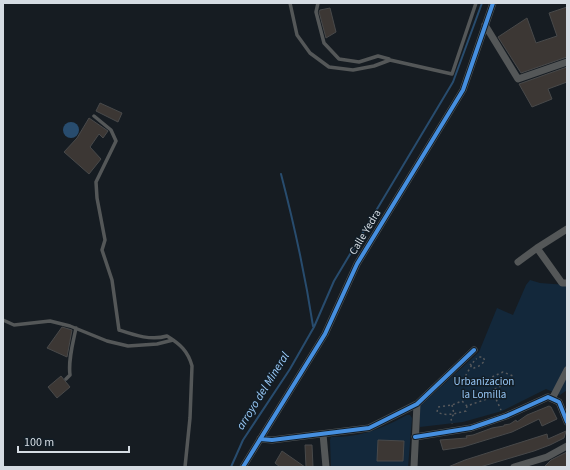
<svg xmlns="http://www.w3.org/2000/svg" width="570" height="470" viewBox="0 0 570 470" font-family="'Source Sans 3',sans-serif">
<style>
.green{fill:#13283b}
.water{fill:#284c6e}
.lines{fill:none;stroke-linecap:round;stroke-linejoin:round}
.stream{stroke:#284c6e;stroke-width:2}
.building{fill:#3c3734;stroke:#48494a}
.path{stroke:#57595c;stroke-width:1.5;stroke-dasharray:2 3;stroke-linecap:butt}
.lane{stroke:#545758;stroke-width:3.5}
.street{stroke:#545758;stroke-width:7}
.cycleway-casing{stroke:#121d26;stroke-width:6}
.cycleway{stroke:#468fdf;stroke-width:4}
.labels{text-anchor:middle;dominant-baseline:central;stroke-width:3;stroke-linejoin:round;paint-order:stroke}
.street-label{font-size:11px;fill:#d5dce3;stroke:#121d26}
.park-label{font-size:11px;fill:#95c5f4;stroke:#121d26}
.water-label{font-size:12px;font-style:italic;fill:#9acbfa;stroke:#121d26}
</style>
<rect width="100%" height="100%" fill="#161c22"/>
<!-- green -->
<path class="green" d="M530 280 540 283 567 285V390L560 395 546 389 502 411 463 422 420 427 419 407 479 352 497 308 513 315 526 285Z
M407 415H410L412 418 408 467H331L330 440 331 437C362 437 381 429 407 415Z"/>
<!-- water -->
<path class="water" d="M63 130a8 8 0 1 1 16 0a8 8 0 1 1-16 0Z"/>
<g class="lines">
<!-- stream -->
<path class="stream" d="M281 174C294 224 305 274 313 326
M231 467 243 440 290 369 314 327 334 281 453 82 482 3"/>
</g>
<!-- building -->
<path class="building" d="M567 7V57L521 73 498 37 527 18 536 43 557 36 549 13Z
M330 8 336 32 326 38 319 12 320 10Z
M567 67V82L548 89 552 99 532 107 519 84Z
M100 103 122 113 118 122 96 111Z
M89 118 108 131 103 138 99 134 90 147 101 159 89 174 64 152 77 138Z
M62 327 72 330 67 357 47 348Z
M61 376 70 387 57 398 48 387Z
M549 406 551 407 557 419 542 426 539 419 512 432 463 447 443 450 440 440 467 438 466 436 473 435 492 428 504 426V425L510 424 516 420 517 422 527 415Z
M566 431 564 438 550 445 534 451 480 467H448L465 460 547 434 548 439Z
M378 440 404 441 403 461H377Z
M305 445H312L313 467H306Z
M282 451 305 467H280L275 463Z
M567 452V467H544L551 460Z"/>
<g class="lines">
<!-- path -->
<path class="path" d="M474 361 466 375 469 383 474 385 503 372 513 376V380L495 389 492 396 496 399 501 410
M470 364 474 368 479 366 485 361 483 357H480L476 359
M452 405 454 414 451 418 452 424
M467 406 466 411C456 413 447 417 437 412L438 407 452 405 462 401 467 406 487 399 492 396"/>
<!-- lane -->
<path class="lane" d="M290 3 297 35 310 53 329 67 353 70 374 66 390 60 452 74 476 3
M318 3 316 12 324 43 339 59 359 62 378 56 389 59
M94 116 111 130 116 141 96 182 97 198 105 240 102 250 112 280 119 330C134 335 151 341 167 336 180 344 188 351 192 366L190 418 185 467
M3 320 14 325 50 321 70 326 107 341 128 346 157 344 173 340
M66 379 70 375C68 360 73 343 76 328"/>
<!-- street -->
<path class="street" d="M485 25 518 79 567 62
M537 248 562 283H567
M518 262 537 248 567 229
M552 399 567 370
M323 434 326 467
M415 437 471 428 506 416 548 397 559 402 567 422
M260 439 272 440 369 428 417 404 474 350
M243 467 325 334 357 264 463 90 493 3
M414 467 417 404
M514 467 547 457 567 446"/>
<!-- cycleway casing -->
<g class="cycleway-casing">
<path id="cycleway" d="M415 437 471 428 506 416 548 397 559 402 567 422
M260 439 272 440 369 428 417 404 474 350
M243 467 325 334 357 264 463 90 493 3"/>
</g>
<!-- cycleway -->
<use href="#cycleway" class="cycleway"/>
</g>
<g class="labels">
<!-- street labels -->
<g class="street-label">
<text transform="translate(365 232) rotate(-59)">Calle Yedra</text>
</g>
<!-- park labels -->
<g class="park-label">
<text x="484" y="381">Urbanizacion<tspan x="484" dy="13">la Lomilla</tspan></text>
</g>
<!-- water labels -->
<g class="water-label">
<text transform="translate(263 391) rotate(-58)">arroyo del Mineral</text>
</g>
</g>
<!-- border -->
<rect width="570" height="470" fill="none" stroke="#d5dce3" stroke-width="8"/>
<!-- scale -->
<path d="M18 446v6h111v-6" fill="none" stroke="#d5dce3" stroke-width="2"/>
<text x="24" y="446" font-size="12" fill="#d5dce3" stroke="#121d26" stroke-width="3" paint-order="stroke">100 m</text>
</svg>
